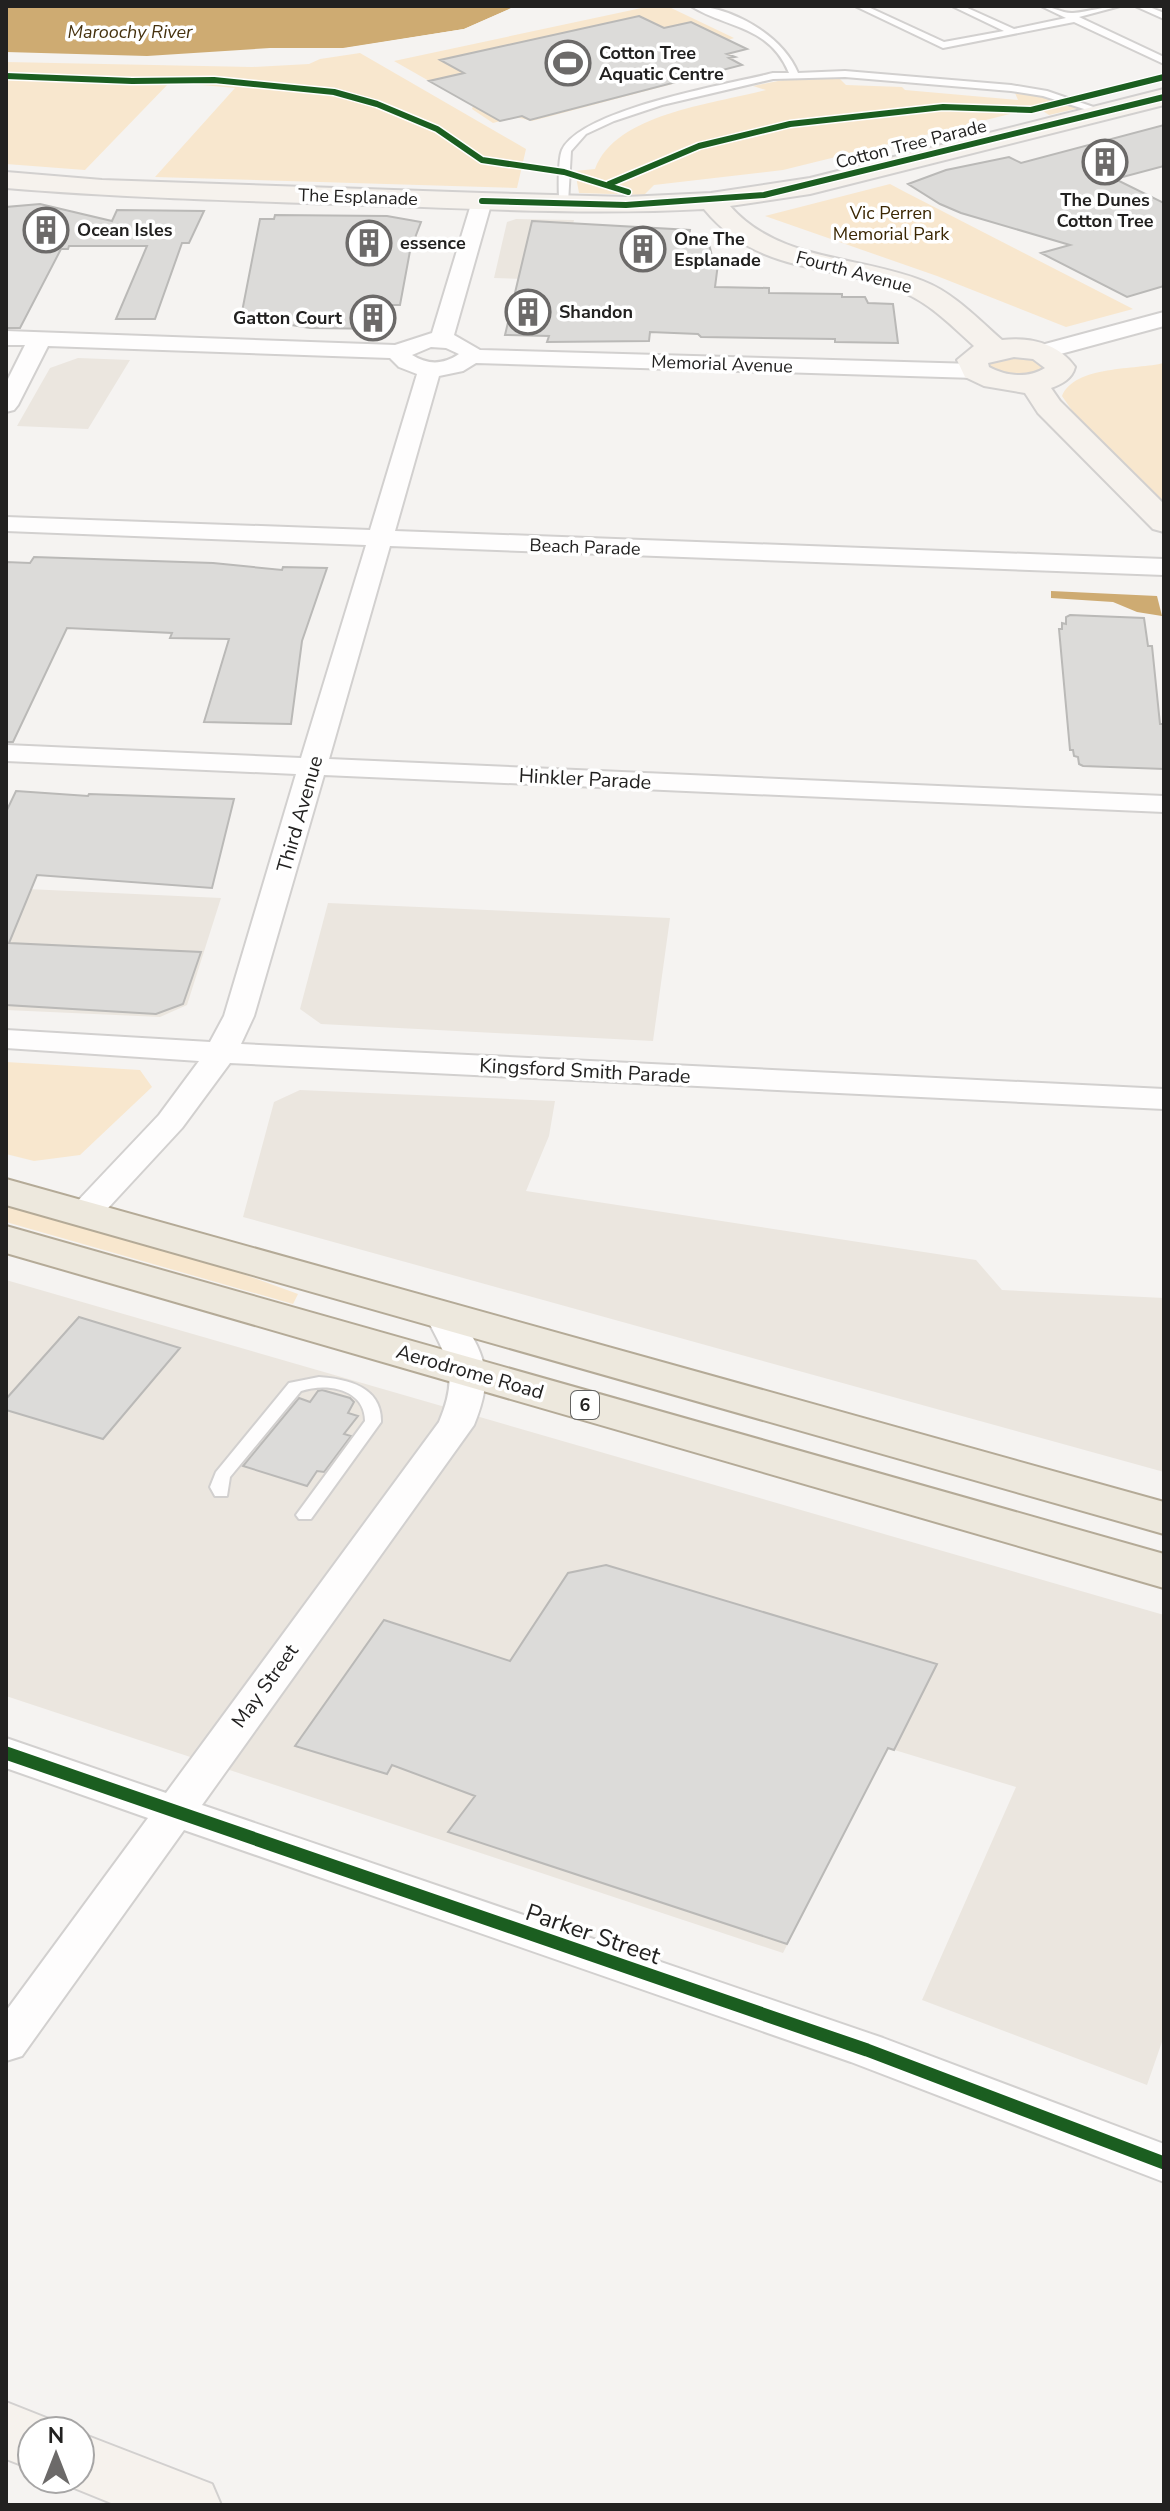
<svg xmlns="http://www.w3.org/2000/svg" width="1170" height="2511" viewBox="0 0 1170 2511" font-family="'Nunito Sans',sans-serif">
<style>
.built{fill:#ebe6df}
.green{fill:#f8e7ce}
.water{fill:#ceab72}
.pier{fill:#f5f3f1}
.building{fill:#dcdbd9;stroke:#bab9b7;stroke-width:2}
.lines{fill:none;stroke-linecap:round;stroke-linejoin:round}
.lane-casing{stroke:#d2d0cf;stroke-width:4}
.street-casing{stroke:#d2d0cf;stroke-width:4}
.secondary-casing{stroke:#d2d0cf;stroke-width:4}
.primary-casing{stroke:#b4aa97;stroke-width:4}
.lane{fill:#fefdfd;fill-rule:evenodd}
.street{fill:#fefdfd;fill-rule:evenodd}
.secondary{fill:#f6f2ed;fill-rule:evenodd}
.primary{fill:#ede8dd;fill-rule:evenodd}
.cycleway-far1-casing{stroke:#fff;stroke-width:9}
.cycleway-casing{stroke:#fff;stroke-width:18}
.cycleway-far1{stroke:#1b5e20;stroke-width:6}
.cycleway{stroke:#1b5e20;stroke-width:13}
.labels{text-anchor:middle;dominant-baseline:central;stroke-width:7;stroke-linejoin:round;paint-order:stroke}
.far-water-label{font-size:18px;font-style:italic;fill:#45310e;stroke:#fff}
.far-poi-label{font-size:18px;font-weight:bold;fill:#222120;stroke:#fff;text-anchor:start}
.far-street-label{font-size:18px;fill:#222120;stroke:#fff}
.far-park-label{font-size:18px;fill:#3b2703;stroke:#fff}
.shield{fill:#fff;stroke:#646463;stroke-width:2}
.shield-label{font-size:18px;font-weight:bold;fill:#222120}
.street-label{font-size:20px;fill:#222120;stroke:#fff}
.near-street-label{font-size:24px;fill:#222120;stroke:#fff}
</style>
<rect width="100%" height="100%" fill="#f5f3f1"/>
<!-- built -->
<path class="built" d="M516 219 574 220 560 280 494 278 507 222Z
M78 358 130 360 88 429 17 426 50 368Z
M6 888 221 898 187 1005 160 1017 6 1010Z
M328 903 670 918 653 1041 321 1024 300 1009Z
M300 1090 555 1101 549 1136 526 1191 976 1260 1002 1290 1164 1298V1472L243 1217 274 1102Z
M6 1280 1164 1615V2036L1147 2085 922 2000 1016 1787 888 1748 783 1953 6 1696Z"/>
<!-- green -->
<path class="green" d="M651 6H667L734 38 728 40 747 49 729 54 735 57 730 59 742 65 670 80 676 83 532 121 516 117 493 123 472 109 473 106 394 61Z
M360 53 526 149 517 188 155 177 235 88 170 82 85 170 6 164V62L252 67 309 64 320 59Z
M839 78 846 85 902 87 905 90 1018 100 1015 93C1036 95 1063 96 1079 108L1049 115 1040 109 1010 114 783 170 654 185 644 195 579 193 575 171 595 169C616 113 714 104 766 90L753 86 788 79Z
M890 184 905 192 1133 309 1066 327 937 276 765 216Z
M1029 355 1047 369 1029 378 990 373 985 360Z
M1164 363V506L1073 412 1062 396C1075 365 1136 370 1164 363Z
M6 1062 140 1070 152 1087 80 1155 34 1161 6 1154Z
M6 1202 179 1251 298 1294 293 1304 6 1222Z"/>
<!-- water -->
<path class="water" d="M6 6H516L464 29 343 48H270L147 56 6 52Z
M1051 591 1157 596 1162 616 1137 612 1113 602 1051 598Z"/>
<!-- pier -->
<path class="pier" d="M516 6H520L517 10 465 33 343 52 328 51 464 29Z"/>
<!-- building -->
<path class="building" d="M639 16 664 28 691 22 747 49 727 54 735 57 729 58 742 65 530 120 522 116 500 121 429 81 464 73 440 60Z
M1164 125V166L1115 179 1164 203V286L1127 297 1041 253 1070 245 961 213 940 204 908 184 946 170 1009 157 1021 163Z
M40 204 112 221 117 210 204 211 189 243H182L155 319H116L147 246H69L68 249H61L20 328H6V207Z
M275 215 387 216 421 222 410 251 400 305H392L385 329 310 328 241 317 260 219H274Z
M532 221 690 230 689 236H707L712 256H719L715 287 769 288V293L842 294V297H865L868 303 893 304 898 343 835 342V339L701 337 698 334 650 332 649 341 547 342 549 336 505 335Z
M34 557 213 563 282 570 283 567 327 568 302 641 291 724 204 722 229 639 170 638 172 633 67 628 13 742H6V562L30 563Z
M1070 615 1144 618 1148 646H1152L1160 724H1164V769L1083 766 1079 764 1078 757 1074 756 1073 750H1070L1059 629H1062V623L1066 624V617Z
M16 791 88 796 89 794 234 799 212 888 37 875 9 943 201 952 183 1004 156 1014 6 1005V812Z
M79 1317 180 1348 103 1439 6 1410V1399Z
M322 1390 350 1398 354 1402 348 1413 358 1416 344 1434 351 1436 324 1472 317 1471 307 1486 243 1466 299 1398 310 1402 318 1391Z
M606 1565 937 1664 894 1750 888 1748 787 1944 448 1832 475 1796 392 1765 387 1774 295 1746 384 1620 510 1661 568 1573Z"/>
<g class="lines">
<!-- lane casing -->
<g class="lane-casing">
<path id="lane" d="M691 6C731 6 782 35 798 73L845 71 1011 85 1047 91 1108 112 1103 115 1043 96 1011 91 845 77 773 79 662 105 614 121 586 134 571 151 568 203 560 205C558 196 558 159 562 150 581 109 729 84 773 73H789C769 25 728 29 691 6Z
M855 6H866L944 42 1004 31 952 6H963L1014 29 1066 18 1041 6C1052 6 1063 14 1073 13 1089 12 1104 6 1120 6L1079 17 1164 57V64L1074 22 943 48Z
M1135 6H1147L1164 13V19Z
M319 1377C348 1379 382 1387 381 1422L311 1519H299L296 1515 365 1421C365 1389 327 1382 301 1391L230 1477 227 1496H215L210 1487 216 1472 289 1383Z"/>
</g>
<!-- street casing -->
<g class="street-casing">
<path id="street" d="M482 195 492 201 454 335 480 350 975 364 983 366 986 371 983 376 975 378 476 363 463 371 439 376 395 531 1164 559V575L390 546 329 759 1164 796V812L324 775 254 1016 241 1044 1164 1089V1109L230 1063 182 1128 96 1221 84 1224 72 1221 67 1214 72 1207 159 1115 199 1061 6 1048V1030L210 1042 224 1016 296 774 6 761V745L301 758 366 545 6 531V517L370 530 417 374 399 367 390 358 48 346 18 405 14 410 6 412V383L25 345H6V331L395 345 432 333 472 201ZM431 347 446 348 459 354C443 365 428 365 412 355Z
M1164 312V326L1042 359 1034 357 1031 352 1034 347Z
M443 1306 455 1309C485 1354 495 1373 474 1425L202 1805 883 2038 1164 2144V2182L851 2062 184 1830 22 2056 6 2061V2011L148 1818 6 1768V1738L166 1793 439 1422C459 1375 448 1359 426 1317L431 1309Z"/>
</g>
<!-- secondary casing -->
<g class="secondary-casing">
<path id="secondary" d="M1164 89V105L810 194 730 206C779 262 858 255 923 281 954 293 978 319 1002 340 1030 337 1058 343 1075 367 1072 379 1062 384 1051 388L1060 401 1164 504V532L1153 529 1038 413 1025 393 984 386 965 377 957 360 974 346C953 327 932 305 905 293 832 262 760 277 704 209 592 215 481 209 370 205 248 201 127 198 6 188V172L102 180 482 193 626 197 711 193 810 178ZM1014 357 1033 359 1045 368C1027 379 1006 376 989 367L988 363Z
M6 2402 54 2421 59 2431H32V2469L6 2459Z
M80 2433 212 2484 221 2505H116L57 2481 80 2479Z"/>
</g>
<!-- primary casing -->
<g class="primary-casing">
<path id="primary" d="M6 1179 1164 1502V1534L6 1205Z
M6 1226 1164 1554V1588L6 1253Z"/>
</g>
<!-- lane -->
<use href="#lane" class="lane"/>
<!-- street -->
<use href="#street" class="street"/>
<!-- secondary -->
<use href="#secondary" class="secondary"/>
<!-- primary -->
<use href="#primary" class="primary"/>
<!-- cycleway-far1 casing -->
<g class="cycleway-far1-casing">
<path id="cycleway-far1" d="M6 76 132 81 214 80 334 92 377 104 437 129 482 160 564 172 628 192
M609 184 699 146 790 124 943 107 1031 110 1164 77
M482 201 626 205 764 195 1164 97"/>
</g>
<!-- cycleway casing -->
<g class="cycleway-casing">
<path id="cycleway" d="M6 1753 867 2050 1164 2163"/>
</g>
<!-- cycleway-far1 -->
<use href="#cycleway-far1" class="cycleway-far1"/>
<!-- cycleway -->
<use href="#cycleway" class="cycleway"/>
</g>
<!-- icons -->
<defs>
<g id="stadium-ring" transform="scale(2.3)"><circle r="9.5" fill="#fff" stroke="#6c6a69" stroke-width="1.5"/><path d="M0-5a6.5 5 0 1 0 0 10a6.5 5 0 1 0 0-10ZM-3.5-1.8h7v3.6h-7Z" fill="#6c6a69"/></g>
<g id="building-ring" transform="scale(2.3)"><circle r="9.5" fill="#fff" stroke="#6c6a69" stroke-width="1.5"/><path d="M-4-6H4V6H1V3H-1V6H-4ZM-2.5-4.3h1.7v1.8h-1.7ZM.8-4.3h1.7v1.8H.8ZM-2.5-1h1.7V.8h-1.7ZM.8-1h1.7V.8H.8Z" fill="#6c6a69"/></g>
</defs>
<g fill-rule="evenodd">
<use href="#stadium-ring" x="568" y="63"/>
<use href="#building-ring" x="1105" y="162"/>
<use href="#building-ring" x="46" y="230"/>
<use href="#building-ring" x="369" y="243"/>
<use href="#building-ring" x="643" y="249"/>
<use href="#building-ring" x="528" y="312"/>
<use href="#building-ring" x="373" y="318"/>
</g>
<g class="labels">
<!-- far-water labels -->
<g class="far-water-label">
<text x="130" y="32">Maroochy River</text>
</g>
<!-- far-poi labels -->
<g class="far-poi-label">
<text x="599" y="53">Cotton Tree<tspan x="599" dy="21">Aquatic Centre</tspan></text>
<text x="1105" y="200" text-anchor="middle">The Dunes<tspan x="1105" dy="21">Cotton Tree</tspan></text>
<text x="77" y="230">Ocean Isles</text>
<text x="674" y="239">One The<tspan x="674" dy="21">Esplanade</tspan></text>
<text x="400" y="243">essence</text>
<text x="559" y="312">Shandon</text>
<text x="342" y="318" text-anchor="end">Gatton Court</text>
</g>
<!-- far-street labels -->
<g class="far-street-label">
<text transform="translate(911 144) rotate(-14)">Cotton Tree Parade</text>
<text transform="translate(358 197) rotate(2)">The Esplanade</text>
<text transform="translate(854 272) rotate(15)">Fourth Avenue</text>
<text transform="translate(722 364) rotate(2)">Memorial Avenue</text>
<text transform="translate(585 547) rotate(2)">Beach Parade</text>
</g>
<!-- far-park labels -->
<g class="far-park-label">
<text x="891" y="213">Vic Perren<tspan x="891" dy="21">Memorial Park</tspan></text>
</g>
<!-- shield labels -->
<rect class="shield" x="571" y="1391" width="28" height="28" rx="6"/>
<g class="shield-label">
<text x="585" y="1405">6</text>
</g>
<!-- street labels -->
<g class="street-label">
<text transform="translate(585 779) rotate(3)">Hinkler Parade</text>
<text transform="translate(300 814) rotate(-74)">Third Avenue</text>
<text transform="translate(585 1071) rotate(3)">Kingsford Smith Parade</text>
<text transform="translate(470 1372) rotate(16)">Aerodrome Road</text>
<text transform="translate(265 1686) rotate(-54)">May Street</text>
</g>
<!-- near-street labels -->
<g class="near-street-label">
<text transform="translate(593 1934) rotate(19)">Parker Street</text>
</g>
</g>
<!-- border -->
<rect width="1170" height="2511" fill="none" stroke="#222120" stroke-width="16"/>
<!-- north arrow -->
<g transform="translate(56 2455)"><circle r="38" fill="#ffffff" stroke="#a7a6a6" stroke-width="2"/>
<path d="M0-6L14 30L0 20L-14 30Z" fill="#6c6a69"/>
<text y="-12" font-size="22" font-weight="bold" text-anchor="middle" fill="#222120">N</text>
</g>
</svg>
